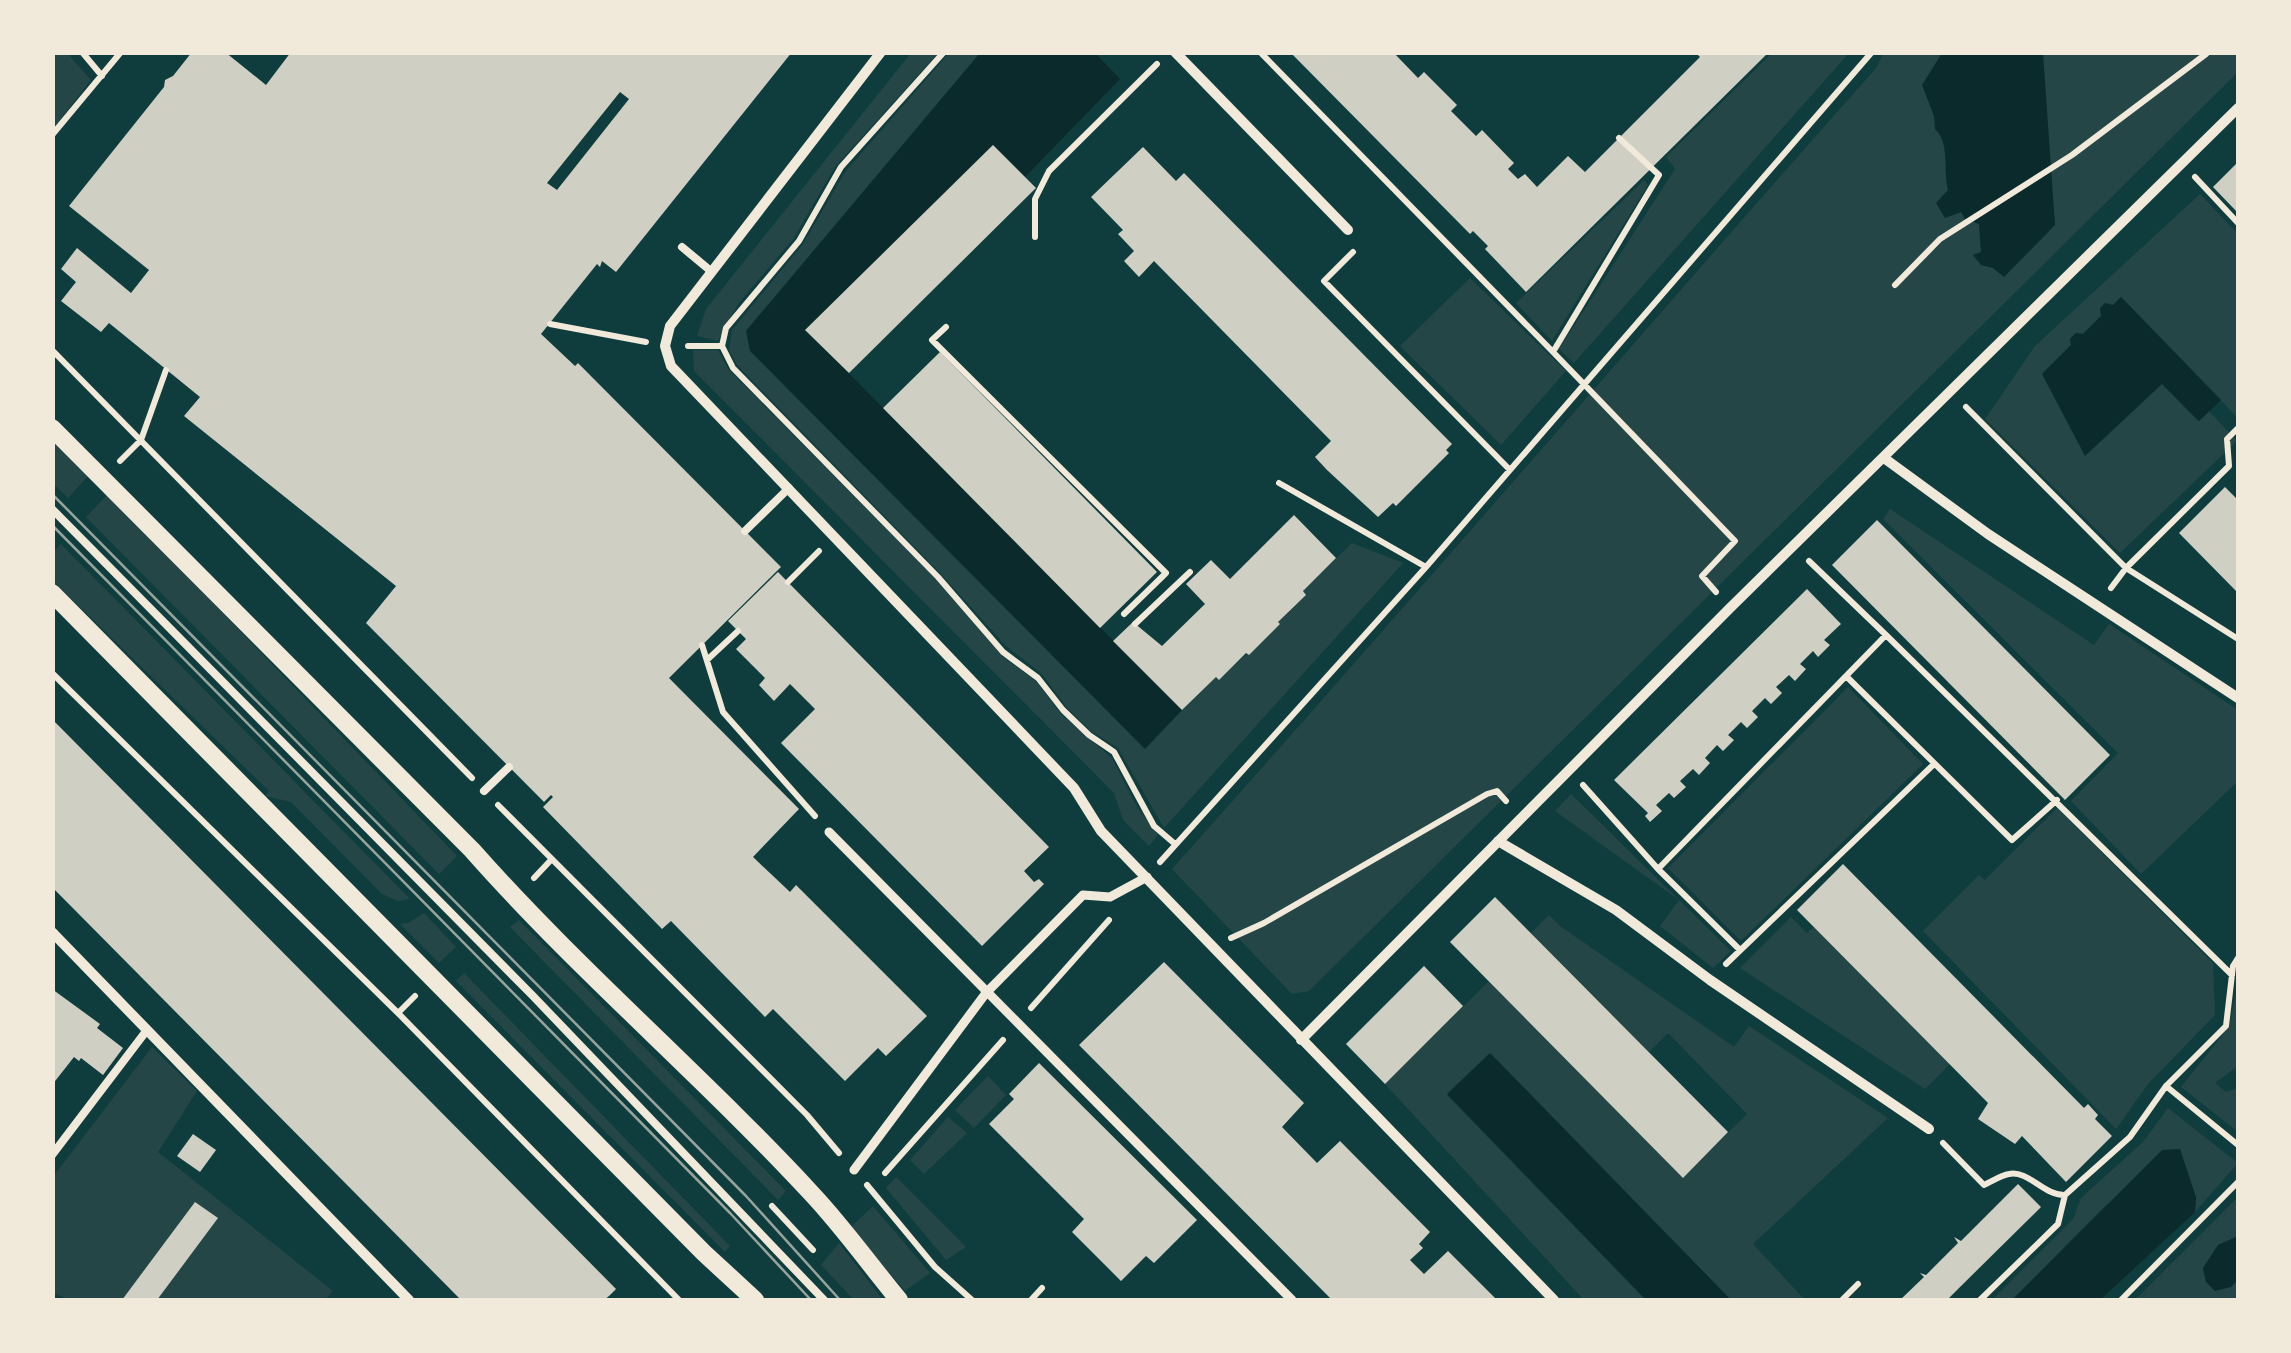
<svg xmlns="http://www.w3.org/2000/svg" width="2291" height="1353" viewBox="0 0 2291 1353" font-family="'Source Sans 3',sans-serif">
<style>
.green{fill:#244646}
.water{fill:#0a2a2b}
.building{fill:#cfcfc3;fill-rule:evenodd}
.lines{fill:none;stroke-linecap:round;stroke-linejoin:round}
.path{stroke:#f1e9da;stroke-width:6}
.service{stroke:#f1e9da;stroke-width:8}
.pedestrian{stroke:#f1e9da;stroke-width:9}
.minor{stroke:#f1e9da;stroke-width:10}
.tertiary{stroke:#f1e9da;stroke-width:18}
.tram{stroke:#97a49c;stroke-width:2.5}
</style>
<rect width="100%" height="100%" fill="#0f3d3e"/>
<!-- green -->
<path class="green" d="M53 52 67 53 91 80 53 129Z
M1773 52 1849 53 1574 363 1559 349 1675 169 1666 157Z
M911 53H938L835 167 794 238 738 304 718 341 697 336 706 309Z
M949 53H980L747 330 1144 748 1216 677 1219 679 1280 624 1278 622 1306 595 1303 591 1352 543 1403 563 1164 828 1118 748 1091 731 1067 708 1042 674 1006 646 940 573 737 365 729 350 732 330 803 244 845 172Z
M1883 53H2238V72L1309 991 1292 994 1172 869C1409 604 1641 333 1877 67Z
M1644 180 1648 185 1552 341 1516 303Z
M2200 194 2238 234V418L2121 297 2113 305H2106L2101 316 2083 334 2076 333 2070 338 2071 345 2042 374 2162 384 2198 421 2209 411 2237 441 2120 553 1985 419 2035 346Z
M1470 278 1566 371 1501 445 1400 346Z
M693 350H718L728 369 935 578 1002 656 1036 681 1061 714 1112 758 1137 807 1158 835 1149 846 1123 820 1114 793 694 371Z
M52 439 89 475 68 498 53 483Z
M108 494 457 856 439 874 86 517Z
M1890 509 2094 645 2109 624 2238 710V781L2141 874 2071 801 2118 753 1883 519Z
M61 544 410 899 398 901 382 894 291 802 265 796 269 791 53 581V552Z
M1848 687 1923 764 1741 941 1668 868Z
M1571 794 1731 951 1713 968 1660 926 1679 900 1555 811Z
M2057 808 2213 963 2215 1015 2148 1084 2116 1129 1923 931 1979 875 1985 880Z
M424 913 456 947 439 963 400 924 408 923Z
M1549 915 1560 926 1734 1047 1749 1026 1888 1118 1753 1244 1805 1300H1731L1491 1054 1447 1095 1646 1300H1584L1385 1084 1489 981 1683 1177 1747 1114 1668 1033 1649 1052 1531 933Z
M1791 917 1807 933 1814 927 1950 1064 1925 1089 1740 968Z
M519 920 786 1191 778 1200 510 927Z
M464 973 730 1246 725 1252 456 981Z
M2238 984V1066L2215 1083 2226 1092 2238 1088V1132L2181 1087 2229 1027Z
M152 1047 197 1091 158 1152 333 1291 325 1300H70L56 1294 53 1297 52 1178Z
M988 1076 1006 1095 974 1128 955 1110Z
M2168 1108 2238 1163 2195 1212 2196 1197 2107 1204 2012 1300H1992L2073 1219 2081 1198 2143 1142Z
M948 1117 967 1133 924 1174 910 1160Z
M896 1177 966 1247 946 1260 886 1188Z
M2238 1197V1300H2134L2140 1295Z
M873 1206 930 1273 905 1291 850 1228Z
M839 1243 883 1300H854L821 1265Z"/>
<!-- water -->
<path class="water" d="M980 53H1095L1120 79 1025 177 993 145 806 330 1182 710 1145 749 750 351 746 331Z
M1942 53H2043L2055 225 2004 277 1993 268 1981 265 1973 255 1981 252 1979 224 1965 219 1961 212 1945 218 1936 203 1948 190C1943 169 1950 143 1935 129L1934 116 1922 85Z
M2121 297 2221 400 2199 421 2162 384 2085 456 2042 374 2071 345 2070 339 2076 333 2083 334 2101 316 2100 308 2105 303 2113 305Z
M1490 1053 1731 1300H1646L1447 1094Z
M2180 1149 2196 1197 2195 1212 2100 1300H2012L2162 1150Z
M2238 1236V1280L2231 1287 2215 1291 2206 1282 2203 1268 2218 1245Z"/>
<!-- building -->
<path class="building" d="M192 52H225L266 85 291 52H792L616 272 602 261 600 267 597 264 541 334 575 366 578 363 781 567 669 678 799 809 753 857 790 892 796 885 927 1016 886 1056 878 1048 845 1081 773 1009 765 1017 671 921 662 929 543 807 553 797 551 795 544 802 366 623 396 586 184 416 200 397 109 323 101 332 61 301 76 282 61 269 77 248 131 293 149 270 69 206 164 87 165 80 173 76ZM620 92 629 99 557 190 547 183Z
M1290 52H1393L1418 78 1424 72 1457 105 1451 111 1476 136 1482 130 1514 163 1508 169 1518 179 1525 174 1537 187 1568 156 1585 172 1700 57 1695 52H1769L1526 292 1485 249 1488 246 1473 231 1470 234Z
M993 145 1036 188 849 373 805 330Z
M1143 147 1176 181 1184 173 1452 444 1446 450 1449 453 1396 506 1393 503 1378 517 1327 470 1315 457 1331 441 1154 261 1139 277 1124 261 1134 251 1118 234 1123 230 1091 197Z
M2238 162V213L2213 187Z
M940 352 1157 572 1100 628 883 408Z
M2225 487 2238 500V593L2179 533Z
M1294 515 1336 558 1303 591 1306 595 1278 622 1280 624 1249 655 1246 653 1219 680 1216 677 1182 710 1113 641 1133 622 1162 646 1205 604 1186 584 1211 560 1230 579Z
M1877 520 2110 755 2065 800 1832 565Z
M778 572 1049 847 1024 871 1034 882 1039 879 1044 884 982 946 781 743 815 709 790 684 774 701 759 685 765 678 736 649 746 639 728 621Z
M1807 589 1841 624 1824 640 1830 645 1818 657 1813 651 1800 664 1806 669 1795 681 1789 675 1776 687 1782 693 1771 704 1765 698 1752 711 1758 717 1747 728 1741 722 1728 735 1734 740 1723 751 1717 745 1705 758 1710 763 1699 775 1693 769 1680 781 1686 787 1674 798 1669 793 1656 805 1662 811 1650 822 1645 816 1648 813 1614 780Z
M52 719 616 1289 609 1296 604 1300H461L52 887Z
M1843 864 2084 1108 2088 1104 2098 1115 2095 1119 2112 1136 2066 1182 2022 1136 2015 1144 1978 1119 1988 1103 1797 910Z
M1495 897 1728 1132 1683 1178 1450 942Z
M1164 962 1304 1103 1282 1127 1317 1163 1340 1141 1430 1232 1419 1244 1423 1248 1410 1260 1424 1274 1448 1251 1497 1300H1332L1079 1045Z
M1424 966 1463 1006 1385 1084 1346 1044Z
M52 989 100 1024 97 1028 123 1048 103 1075 81 1058 79 1061 74 1057 52 1085Z
M1039 1063 1197 1220 1154 1263 1146 1256 1121 1281 1072 1232 1084 1219 989 1124 1014 1099 1009 1094Z
M193 1134 216 1150 200 1172 177 1156Z
M2018 1184 2041 1207 1959 1288 1947 1300H1900L1924 1277 1920 1273 1926 1275 1958 1243 1954 1237 1961 1241Z
M195 1202 218 1218 157 1300H122Z"/>
<g class="lines">
<!-- path -->
<path class="path" d="M82 52 102 76
M944 52 841 167 799 241 726 328 722 346 733 368 938 577 1003 652 1038 678 1063 710 1089 735 1114 752 1154 826 1175 844
M1260 52 1553 352
M52 135 121 52
M1619 138 1659 175 1553 352 1735 541 1702 576 1716 592
M2195 177 2238 223
M1035 237V199L1049 171 1157 64
M1353 252 1324 281 1509 469
M1895 285 1940 239 2072 155 2206 54
M550 324 646 342
M946 327 932 340 1166 573 1124 614
M688 346H722
M52 350 472 778
M1966 407 2126 568 2238 639
M120 461 141 440 166 370
M1279 483 1426 567
M788 582 819 551
M2111 588 2126 568 2229 466 2227 439 2238 428
M1135 624 1190 572
M1886 635 2232 975
M702 645 723 712 815 816
M707 660 738 631
M52 673 398 1013 679 1300
M1846 676 2012 840 2057 800
M1583 785 1658 869 1740 950
M498 805 807 1115 839 1153
M1160 862 1426 567 1872 52
M1658 869 1886 635 1809 561
M534 878 550 861
M1231 938 1264 923 1487 794 1497 791 1506 801
M1726 964 1934 764
M1031 1008 1109 920
M398 1013 415 996
M2166 1086 2238 1145
M1943 1143 1984 1185C1991 1182 2001 1175 2009 1174 2029 1170 2044 1196 2065 1195
M885 1173 1003 1040
M867 1185 935 1267 972 1300
M772 1206 813 1250
M1031 1300 1042 1288
M1842 1300 1858 1284
M1980 1300 2058 1224 2065 1195 2130 1137 2166 1086 2226 1026 2233 966 2238 958
M2121 1300 2238 1182"/>
<!-- service -->
<path class="service" d="M682 247 712 272
M52 509 532 995 824 1300
M745 531 789 488
M484 791 509 767
M52 1155 147 1030"/>
<!-- pedestrian -->
<path class="pedestrian" d="M829 832 1292 1300
M854 1170 986 993 1083 895 1110 897 1147 877"/>
<!-- minor -->
<path class="minor" d="M881 52 670 326 665 346 671 366 1074 788 1101 831 1554 1300
M1175 52 1348 230
M1884 458 1988 534 2238 698
M1498 841 1616 910 1710 980 1929 1129
M52 932 409 1300
M1301 1040 1730 608 2238 108"/>
<!-- tertiary -->
<path class="tertiary" d="M52 428 472 850C579 971 702 1075 812 1194 843 1227 870 1265 899 1300
M52 593 704 1253 755 1300"/>
<!-- tram -->
<path class="tram" d="M52 494 746 1196 840 1300
M52 525 730 1213 811 1300"/>
</g>
<!-- border -->
<rect width="2291" height="1353" fill="none" stroke="#f1e9da" stroke-width="110"/>
</svg>
